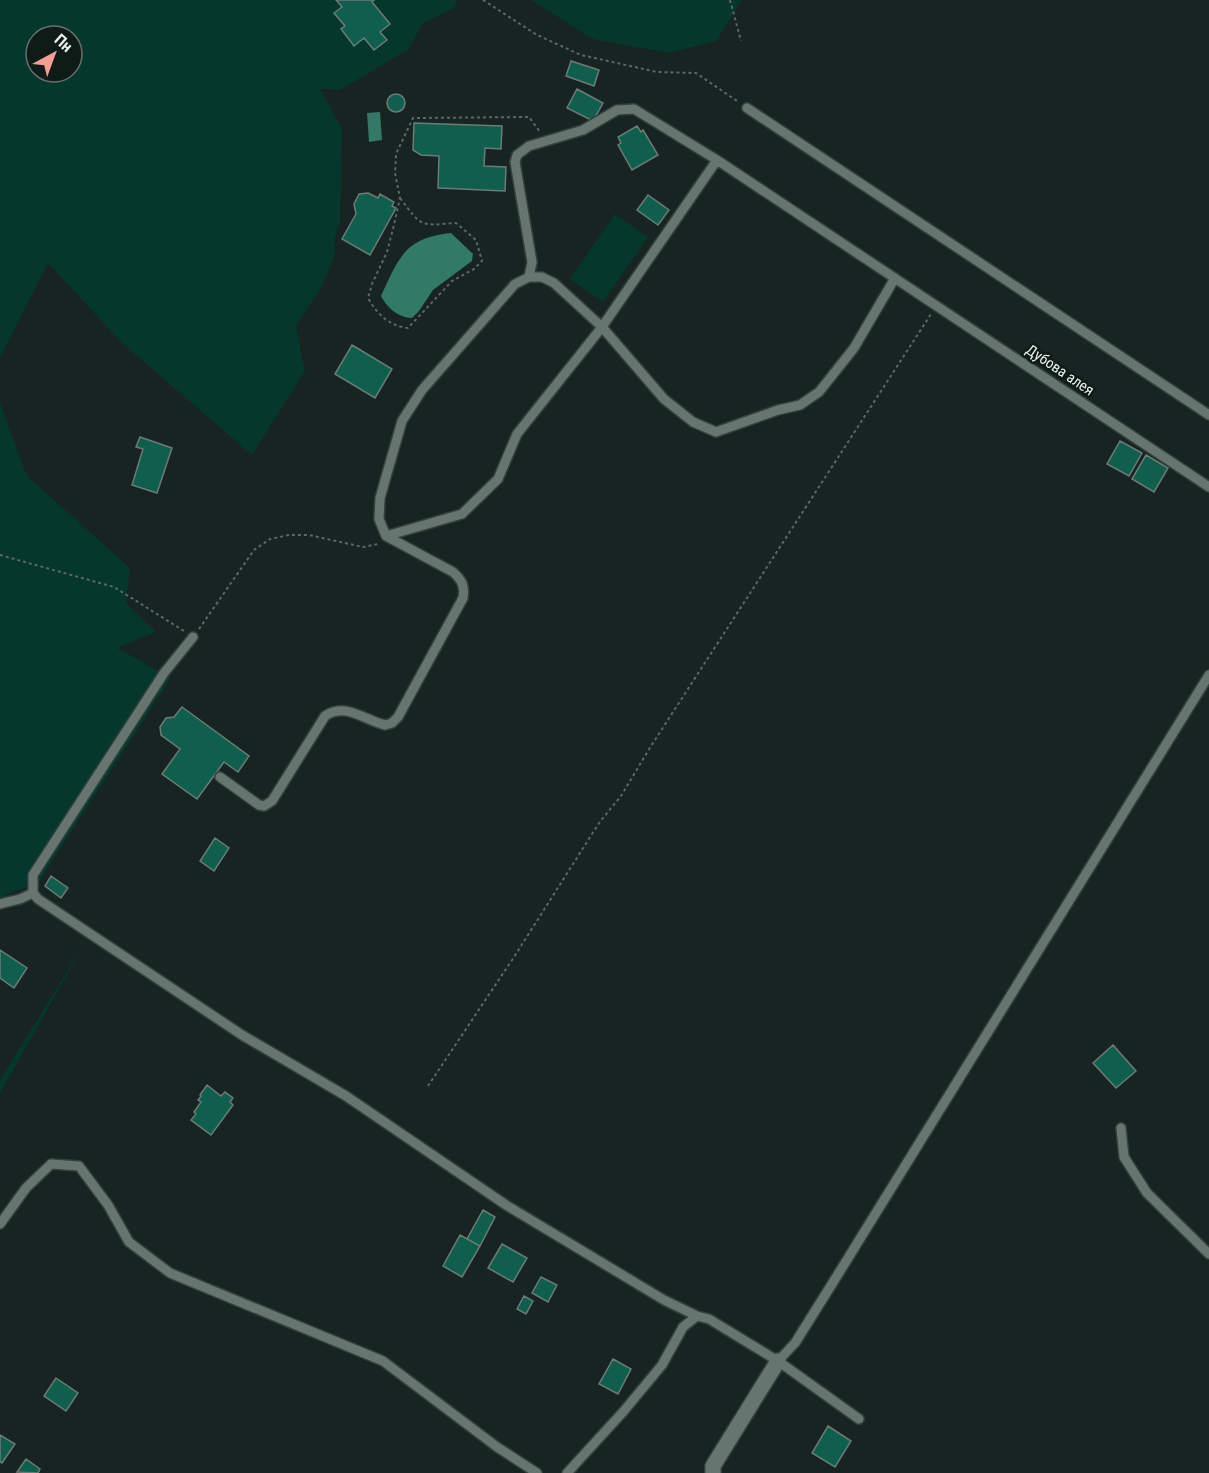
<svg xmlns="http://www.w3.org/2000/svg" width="1209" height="1473" viewBox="0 0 1209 1473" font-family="'Roboto Condensed',sans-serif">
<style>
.green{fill:#06372c;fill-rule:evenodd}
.water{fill:#327968}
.building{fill:#105f4e;stroke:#6c7b76;stroke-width:1.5}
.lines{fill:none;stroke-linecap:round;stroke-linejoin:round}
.lane-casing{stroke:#35403c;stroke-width:12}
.street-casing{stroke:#35403c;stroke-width:18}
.path{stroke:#5d6765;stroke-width:2;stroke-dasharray:3 3;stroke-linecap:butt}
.lane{stroke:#667570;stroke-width:9}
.street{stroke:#667570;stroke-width:15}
.labels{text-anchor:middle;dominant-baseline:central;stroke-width:5;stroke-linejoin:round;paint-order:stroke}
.street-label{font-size:15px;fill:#e8f0ee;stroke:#0f1b17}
</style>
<rect width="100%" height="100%" fill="#182421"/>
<!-- green -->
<path class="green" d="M0 0H457L454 8 422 24 409 49 340 90 320 89 342 129 340 222 334 239 335 255 322 286 296 326 305 371 252 455 122 343 48 263 0 358ZM36 36H72V72H36Z
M531 0H742L716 41 669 53 593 39Z
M615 214 648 237 603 302 570 279Z
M0 403 27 476 130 568 126 603 156 632 117 648 171 678 38 883 7 894 0 905Z
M86 941 0 1093V1080Z"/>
<!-- water -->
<path class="water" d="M380 112 382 140 369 142 367 113Z
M451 233 473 254 472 261 433 290 419 311 412 318C399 318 386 307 381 296 399 257 405 238 451 233Z"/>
<!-- building -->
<path class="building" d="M336 0H374L372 2 390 24 380 32 387 40 374 50 364 38 354 46 341 29 345 26 334 13 342 7Z
M571 61 599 70 594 86 566 76Z
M577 89 603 103 593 121 567 108Z
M387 103a9 9 0 1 1 18 0a9 9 0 1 1-18 0Z
M414 123 502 126 501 149 485 148 484 166 506 167 505 191 438 188 439 156 421 155 413 150Z
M637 126 641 132 643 130 658 155 632 170 618 145 621 143 618 137Z
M368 193 378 198 380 194 394 202 392 206 396 208 370 255 342 239 356 214 354 204 359 194Z
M648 195 669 210 658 225 637 210Z
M352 345 392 369 375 398 335 374Z
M140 437 172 448 157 493 132 485 143 449 136 447Z
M1120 441 1142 453 1129 476 1107 464Z
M1146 455 1168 468 1154 492 1132 479Z
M182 707 249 756 238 772 224 762 197 799 162 774 180 749 161 735 160 727 166 718 174 717Z
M215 838 229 848 214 871 200 861Z
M51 876 68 888 61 898 45 886Z
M0 950 27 968 14 988 0 978Z
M1113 1045 1136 1071 1116 1088 1093 1063Z
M207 1085 221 1096 225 1092 233 1098 230 1102 233 1105 211 1135 191 1120 196 1114 194 1112 201 1102 198 1100 201 1096 200 1095Z
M483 1210 495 1217 480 1246 467 1239Z
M460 1235 480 1246 462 1277 443 1266Z
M502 1244 527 1258 513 1282 488 1268Z
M541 1277 557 1285 548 1302 532 1293Z
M524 1296 533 1301 526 1314 517 1309Z
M613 1359 631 1369 618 1394 599 1384Z
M56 1378 78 1393 66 1411 44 1396Z
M828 1426 851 1441 835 1467 812 1453Z
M0 1435 15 1444 2 1463 0 1462Z
M26 1459 40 1469 38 1473 17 1472Z"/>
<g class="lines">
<!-- lane casing -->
<g class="lane-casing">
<path id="lane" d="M747 108 1209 415
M529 277 532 262 515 162 517 155 529 146 583 130 617 110 634 109 717 160 1209 487
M386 536 462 514 498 479 517 434 602 327 717 160
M193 637 164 673 33 875V893L38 899 242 1035 346 1096 506 1205 664 1300 697 1316
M220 777 259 805 264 806 272 801 325 716C346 702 364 720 385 725L392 723 398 717 463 598C465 586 462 580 453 572L386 536 379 519 380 498 402 421 422 390 515 284 529 277H542L554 283 602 327 664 399 693 422 716 432 778 410 800 405 819 392 854 348 895 278
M0 904 20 899 33 893
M1121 1128 1124 1157 1147 1193 1209 1254
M0 1224 26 1188 51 1164 79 1166 108 1205 129 1242 170 1273 383 1361 497 1447 537 1473
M778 1361 795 1343 832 1284 1209 675
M567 1473 623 1412 662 1365 683 1327 697 1316 709 1319 778 1361 859 1419"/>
</g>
<!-- street casing -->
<g class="street-casing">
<path id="street" d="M713 1473V1466L778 1361"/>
</g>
<!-- path -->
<path class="path" d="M483 0 537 35 581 55 657 72 696 73 737 101
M730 0 741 41
M400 198C422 227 419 226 456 223L476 240 482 261 474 269 452 281 408 328C389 326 377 314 368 298L372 284 387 252 394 225 400 198 395 173 396 154 413 118 529 117 540 132
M0 555 114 587 184 631
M199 629 254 550 270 539 289 535H309L363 547 378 544
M428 1086 514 957 599 823 621 796 651 746 931 314"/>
<!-- lane -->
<use href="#lane" class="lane"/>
<!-- street -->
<use href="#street" class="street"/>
</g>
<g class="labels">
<!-- street labels -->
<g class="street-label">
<text transform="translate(1060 370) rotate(34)">Дубова алея</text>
</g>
</g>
<!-- north arrow -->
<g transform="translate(54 54) rotate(41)"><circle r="28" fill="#0f1b17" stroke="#66706d" stroke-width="1.5"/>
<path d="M0-4.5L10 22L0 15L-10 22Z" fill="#f59c95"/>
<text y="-9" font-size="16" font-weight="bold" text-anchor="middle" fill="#e8f0ee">Пн</text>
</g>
</svg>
